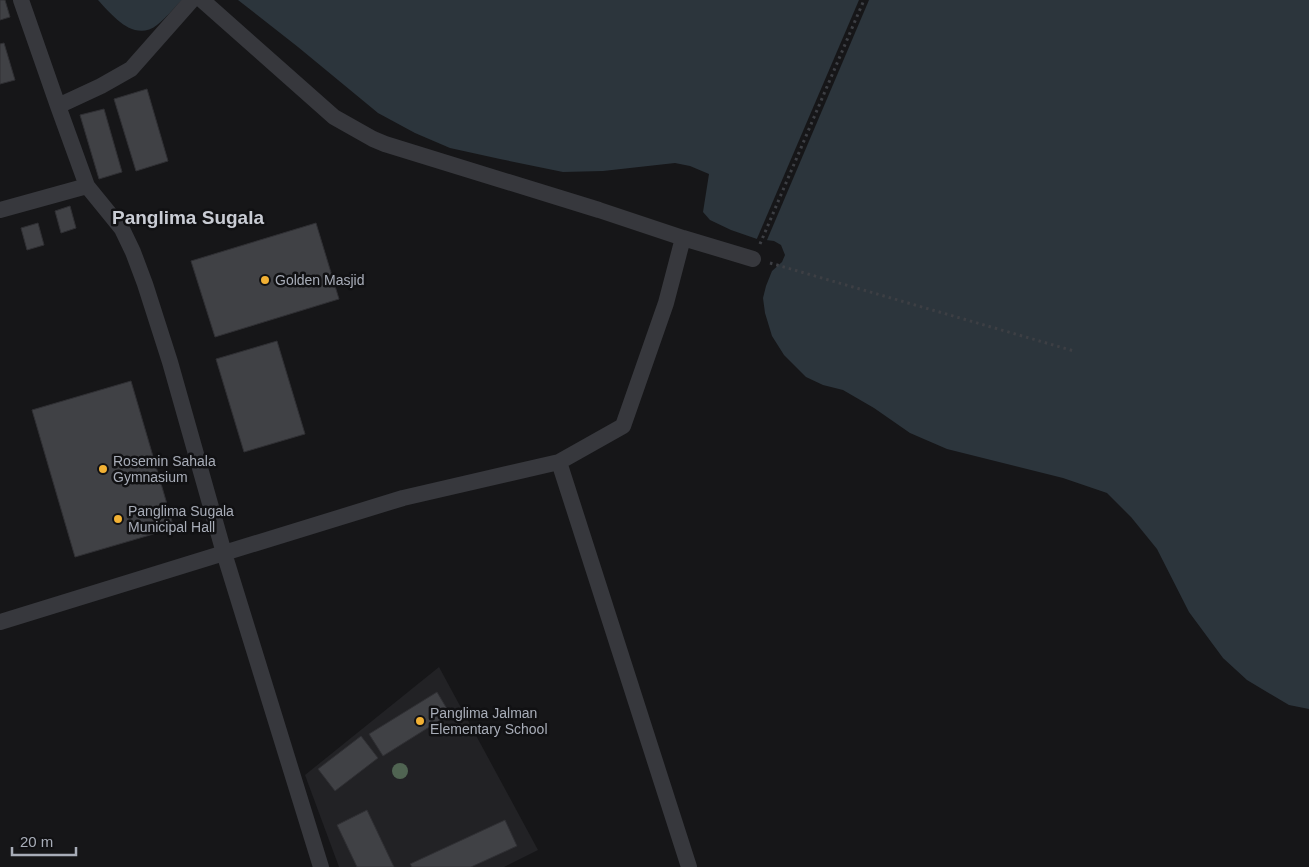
<svg xmlns="http://www.w3.org/2000/svg" width="1309" height="867" viewBox="0 0 1309 867" font-family="Helvetica,sans-serif">
<style>
.built{fill:#222225}
.water{fill:#2c353c}
.pier{fill:#161618}
.building{fill:#404145;stroke:#303034}
.lines{fill:none;stroke-linecap:round;stroke-linejoin:round}
.path{stroke:#3d3f44;stroke-width:3;stroke-dasharray:2.5 4;stroke-linecap:butt}
.minor{stroke:#37383d;stroke-width:16}
.tree{fill:#506452}
.poi-dot{fill:#f2b134;stroke:#111113;stroke-width:2}
.labels{text-anchor:middle;dominant-baseline:central;stroke-width:5;stroke-linejoin:round;paint-order:stroke}
.poi-label{font-size:14px;fill:#a8adb8;stroke:#111113;text-anchor:start}
.district-label{font-size:19px;font-weight:bold;fill:#c9ccd4;stroke:#111113}
</style>
<rect width="100%" height="100%" fill="#161618"/>
<!-- built -->
<path class="built" d="M439 667 538 850 504 867H339L305 775Z"/>
<!-- water -->
<path class="water" d="M98 0H182C174 8 166 18 157 25 134 43 112 15 98 0Z
M238 0H1309V709L1289 705 1247 680 1223 658 1189 612 1157 549 1131 517 1107 493 1063 478 947 449 910 433 874 408 843 390 823 385 806 377 784 355 772 336 765 313 763 298 766 286 772 271 782 262 785 255 781 245 774 241 757 239 731 230 710 220 703 212 709 174 690 166 675 163 603 171 563 172 500 159 450 148 415 133 378 113 298 47Z"/>
<!-- pier -->
<path class="pier" d="M859 0H869L767 240 766 242 756 241Z"/>
<!-- building -->
<path class="building" d="M0 0H5L10 17 0 20Z
M4 43 15 80 0 84V44Z
M147 89 168 161 136 171 114 99Z
M104 109 122 172 99 179 80 115Z
M70 206 76 228 61 233 55 211Z
M38 223 44 245 27 250 21 228Z
M316 223 339 299 215 337 191 261Z
M277 341 305 434 244 452 216 359Z
M131 381 174 528 75 557 32 410Z
M437 692 450 714 383 756 369 734Z
M361 736 378 758 335 791 318 769Z
M367 810 394 867H357L337 825Z
M505 820 517 846 471 867H412L410 864Z"/>
<g class="lines">
<!-- path -->
<path class="path" d="M760 244 864 0
M770 263 1074 351"/>
<!-- minor -->
<path class="minor" d="M21 0 58 106 87 186 122 229 133 252 145 284 170 362 224 553 321 867
M202 0 334 117 373 139 385 144 599 210 683 238 753 259
M58 106 101 86 131 69 192 0
M0 210 87 186
M559 462 689 867
M0 622 403 498 559 462 623 426 666 303 683 238"/>
</g>
<!-- trees -->
<circle class="tree" cx="400" cy="771" r="8"/>
<!-- markers -->
<g class="poi-dot">
<circle cx="265" cy="280" r="5"/>
<circle cx="103" cy="469" r="5"/>
<circle cx="118" cy="519" r="5"/>
<circle cx="420" cy="721" r="5"/>
</g>
<g class="labels">
<!-- poi labels -->
<g class="poi-label">
<text x="275" y="280">Golden Masjid</text>
<text x="113" y="461">Rosemin Sahala<tspan x="113" dy="16">Gymnasium</tspan></text>
<text x="128" y="511">Panglima Sugala<tspan x="128" dy="16">Municipal Hall</tspan></text>
<text x="430" y="713">Panglima Jalman<tspan x="430" dy="16">Elementary School</tspan></text>
</g>
<!-- district labels -->
<g class="district-label">
<text x="188" y="217">Panglima Sugala</text>
</g>
</g>
<!-- scale -->
<path d="M12 847v8h64v-8" fill="none" stroke="#a8adb8" stroke-width="2.5"/>
<text x="20" y="847" font-size="15" fill="#a8adb8" stroke="#111113" stroke-width="4" paint-order="stroke">20 m</text>
</svg>
